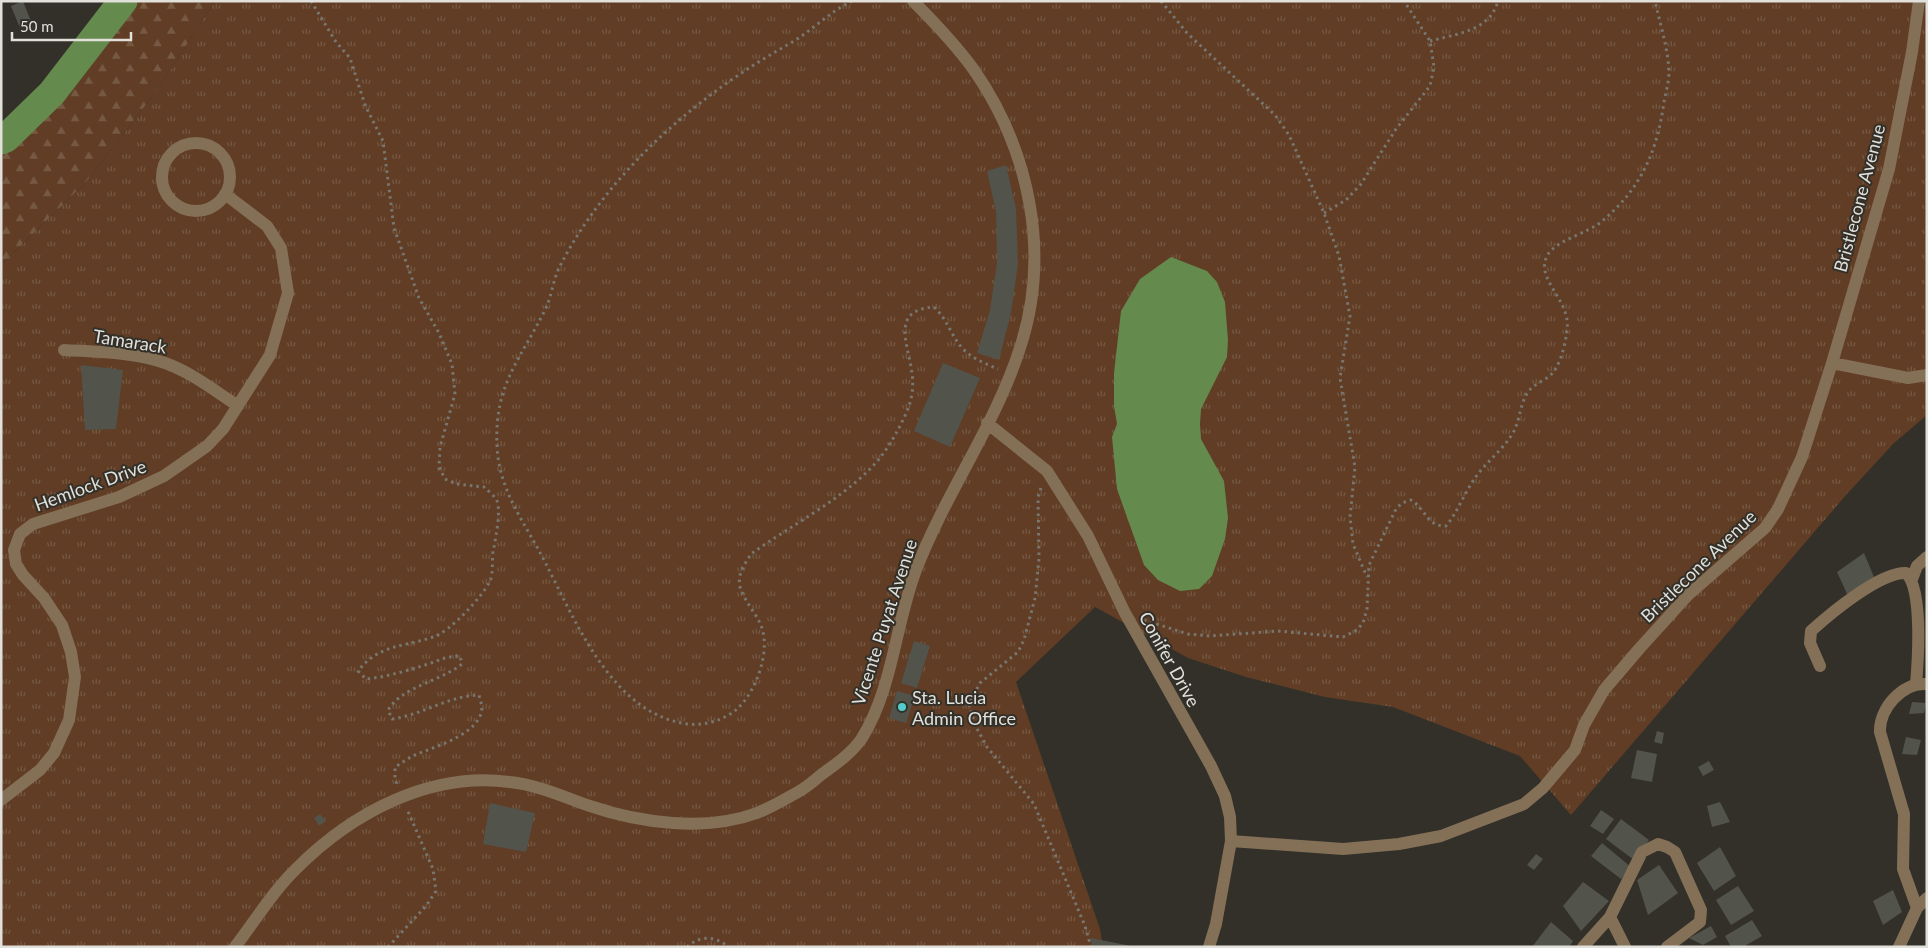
<svg xmlns="http://www.w3.org/2000/svg" width="1928" height="948" viewBox="0 0 1928 948" font-family="Lato,sans-serif">
<style>
.grass{fill:url(#grass-tufts)}
.forest{fill:url(#forest-firs)}
.water{fill:#658a4d}
.lines{fill:none;stroke-linecap:round;stroke-linejoin:round}
.river{stroke:#658a4d;stroke-width:29}
.building{fill:#52534b}
.path{stroke:#787670;stroke-width:3;stroke-dasharray:2.5 4;stroke-linecap:butt}
.minor{stroke:#837057;stroke-width:12}
.poi-dot{fill:#53cdcb;stroke:#323029;stroke-width:2}
.labels{text-anchor:middle;dominant-baseline:central;stroke-width:4;stroke-linejoin:round;paint-order:stroke}
.street-label{font-size:18px;fill:#e1e0db;stroke:#323029}
.poi-label{font-size:18px;fill:#e1e0db;stroke:#323029;text-anchor:start}
</style>
<defs>
<pattern id="grass-tufts" width="24" height="20" patternUnits="userSpaceOnUse" patternTransform="scale(1.25)"><rect width="24" height="20" fill="#603d24"/><path d="M3 7l-1-3M5 7V3M7 7l1-3M15 17l-1-3M17 17v-4M19 17l1-3" fill="none" stroke="#765943"/></pattern>
<pattern id="forest-firs" width="22" height="20" patternUnits="userSpaceOnUse" patternTransform="scale(1.25)"><rect width="22" height="20" fill="#603d24"/><path d="M5 1l3.5 6h-7zM16 11l3.5 6h-7z" fill="#765943"/></pattern>
</defs>
<rect width="100%" height="100%" fill="#323029"/>
<!-- grass -->
<path class="grass" d="M215 1H1927V415L1894 443 1846 495 1571 815 1520 756 1393 707 1325 697 1246 677 1188 658 1095 607 1016 682 1100 929 1103 947H1V265L87 181 158 89Z"/>
<!-- forest -->
<path class="forest" d="M123 1H215L158 89 87 181 1 265V140L6 138 52 93Z"/>
<!-- water -->
<path class="water" d="M1171 257 1207 271 1217 282 1225 302 1228 340 1227 357 1201 409 1200 424 1201 439 1224 481 1228 518 1225 539 1212 576 1199 589 1180 591 1158 580 1144 565 1117 489 1112 437 1117 424 1114 406V373L1121 311 1140 279Z"/>
<g class="lines">
<!-- river -->
<path class="river" d="M1 140 6 138 52 93 123 1"/>
</g>
<!-- building -->
<path class="building" d="M23 1 34 29 22 33 11 6Z
M1006 165 1016 208 1018 264 1011 313 999 360 977 353 990 310 997 263 996 212 987 171Z
M943 363 980 378 950 447 914 431Z
M81 365 123 370 116 429 85 430Z
M1864 553 1874 577 1848 596 1837 572Z
M914 641 930 646 917 688 901 683Z
M897 691 915 696 906 723 889 718Z
M1912 702 1926 703 1924 713 1909 714Z
M1657 731 1664 733 1662 744 1654 742Z
M1906 737 1921 740 1917 755 1902 754Z
M1637 750 1657 754 1652 782 1631 778Z
M1709 761 1714 770 1703 776 1698 767Z
M1720 802 1730 822 1712 827 1707 806Z
M490 803 535 813 526 852 483 844Z
M1601 810 1614 819 1603 834 1590 826Z
M320 814 326 821 319 826 314 818Z
M1621 819 1649 840 1634 860 1606 839Z
M1602 843 1631 867 1621 879 1591 856Z
M1720 847 1736 876 1714 891 1697 863Z
M1536 854 1543 859 1534 870 1527 865Z
M1659 865 1678 893 1648 915 1637 880Z
M1583 882 1609 901 1581 931 1563 906Z
M1738 886 1754 911 1731 925 1716 900Z
M1893 890 1902 912 1883 925 1873 901Z
M1752 920 1762 936 1743 947H1731L1725 936Z
M1551 922 1573 941 1569 947H1532Z
M1711 926 1717 937 1703 945 1689 938Z
M1091 938 1131 946V947H1092Z"/>
<g class="lines">
<!-- path -->
<path class="path" d="M311 1 336 42 350 58 365 105 383 141 394 228 419 298 439 333 452 364 455 394 440 447 439 467 445 479 456 484 484 487C488 491 495 496 497 501 501 512 496 535 494 547 491 557 494 572 490 581 482 597 450 632 433 637 404 647 379 644 358 671L366 679C386 677 406 671 425 665 438 661 446 656 460 656L462 664C439 682 403 686 388 710L392 719C422 715 448 696 479 695 481 703 484 710 479 718 469 737 434 747 415 755 408 758 402 763 395 767V777L397 785
M852 1C829 12 812 31 789 44 699 94 608 172 560 266 553 279 552 296 545 310 520 360 494 385 497 446 499 492 526 524 546 564 576 622 613 715 688 724 705 726 724 720 737 709 757 691 772 648 760 623 754 611 744 600 740 587 737 574 745 564 751 554 791 525 857 492 885 451 894 438 901 425 907 411 912 399 914 386 912 374 909 345 889 310 934 307 948 320 951 336 963 349 973 359 986 364 998 369
M1161 1 1187 33 1275 115 1289 135 1324 213 1339 256 1350 316 1340 378 1355 467 1350 517 1353 544 1367 577
M1430 41C1456 34 1490 31 1498 1
M1324 213 1346 200 1361 184 1396 129 1430 86 1434 67 1430 41 1404 1
M1041 488 1038 497 1039 559 1035 598 1024 640 1018 652 980 683 969 704 975 725 987 747 1034 804 1085 926 1091 947
M1144 620 1188 634 1210 636 1278 631 1343 637 1357 630 1363 623 1367 609 1369 565 1396 509 1402 503 1411 500C1425 508 1427 527 1446 526 1456 515 1465 492 1475 478 1486 462 1505 448 1514 431 1520 419 1520 404 1528 392 1535 382 1550 380 1556 368 1562 358 1566 341 1567 329 1571 300 1535 280 1547 256 1554 241 1588 233 1601 222 1641 189 1657 152 1664 102 1666 92 1669 81 1669 72 1668 48 1660 24 1655 1
M388 947 426 906 436 891 433 869 407 809
M687 947C700 935 715 936 729 947"/>
<!-- minor -->
<path class="minor" d="M162 177a34 34 0 1 1 68 0a34 34 0 1 1-68 0Z
M64 350C97 352 133 352 165 363 191 372 215 391 238 406
M1832 363 1908 378 1927 375
M987 423 1047 471 1088 536 1125 613 1211 766 1225 796 1230 817 1231 841 1216 924 1209 947
M1912 579 1917 566 1927 557
M1820 666 1810 643 1811 631C1831 613 1880 572 1906 573 1923 589 1918 661 1916 685
M1 800 40 770 54 753 69 720 75 677 71 652 62 625 44 598 23 575 16 564 14 550 20 534 33 524 119 497 164 476 207 446 223 429 270 355 288 293 281 248 267 226 225 194
M1231 841 1343 849 1399 844 1441 836 1524 804 1543 788 1575 750 1584 725 1604 690 1639 649 1688 595 1765 528 1778 509 1802 457 1832 363 1889 169 1912 52 1919 1
M1917 908 1903 869 1904 814 1880 732C1879 709 1902 682 1927 684
M235 947C255 921 273 891 297 868 352 813 430 771 510 782 538 785 564 797 590 806 640 823 706 832 757 813 770 808 785 799 798 792 807 787 814 781 822 774 836 764 852 753 862 738 893 688 895 625 916 570 945 494 995 426 1020 348 1051 254 1030 151 974 70 956 45 935 23 913 1
M1583 947 1610 917
M1625 947 1610 917 1642 852 1658 844 1667 847 1675 852 1701 910 1700 922 1667 947
M1899 947 1917 908 1927 898"/>
</g>
<!-- markers -->
<circle class="poi-dot" cx="902" cy="707" r="5"/>
<g class="labels">
<!-- street labels -->
<g class="street-label">
<text transform="translate(1859 198) rotate(-75)">Bristlecone Avenue</text>
<text transform="translate(130 341) rotate(9)">Tamarack</text>
<text transform="translate(90 485) rotate(-20)">Hemlock Drive</text>
<text transform="translate(1698 566) rotate(-44)">Bristlecone Avenue</text>
<text transform="translate(884 622) rotate(-72)">Vicente Puyat Avenue</text>
<text transform="translate(1170 659) rotate(61)">Conifer Drive</text>
</g>
<!-- poi labels -->
<g class="poi-label">
<text x="912" y="697">Sta. Lucia<tspan x="912" dy="21">Admin Office</tspan></text>
</g>
</g>
<!-- border -->
<rect width="1928" height="948" fill="none" stroke="#e1e0db" stroke-width="5"/>
<!-- scale -->
<path d="M12 32v8h119v-8" fill="none" stroke="#e1e0db" stroke-width="2.5"/>
<text x="20" y="32" font-size="15" fill="#e1e0db" stroke="#323029" stroke-width="4" paint-order="stroke">50 m</text>
</svg>
